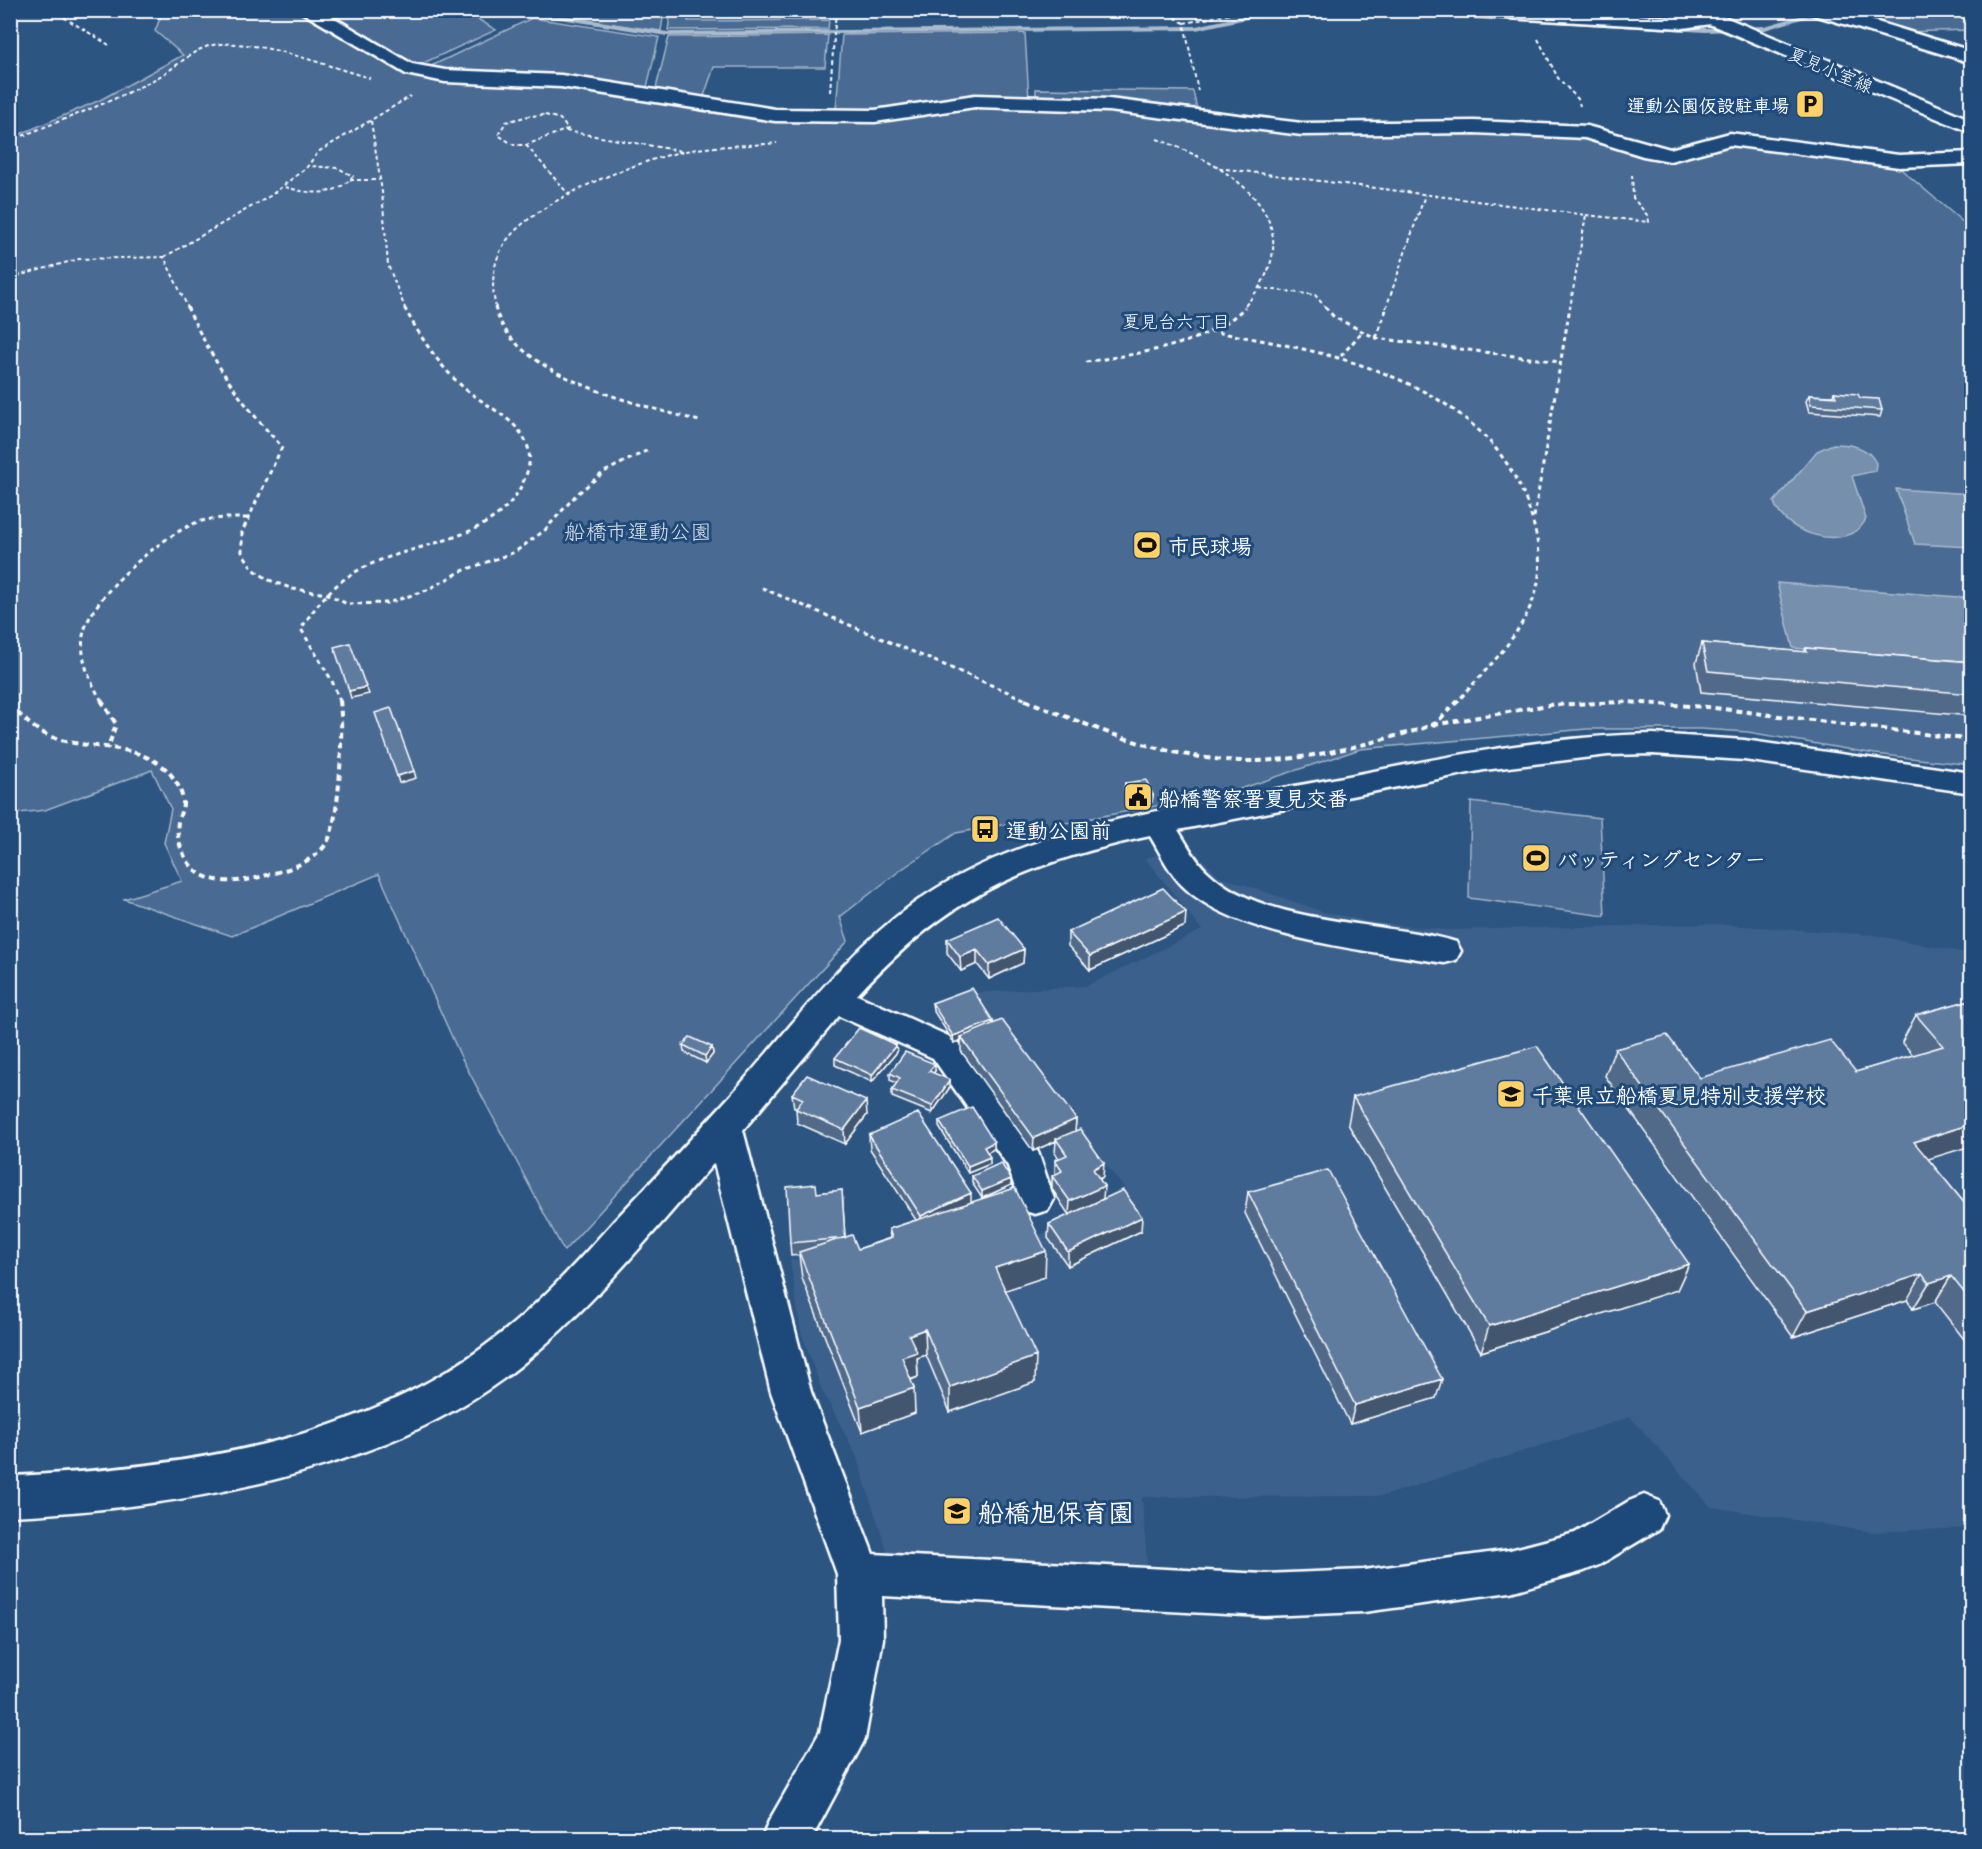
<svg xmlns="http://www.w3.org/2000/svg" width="1982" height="1849" viewBox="0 0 1982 1849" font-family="'Playpen Sans','Klee One',sans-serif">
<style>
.built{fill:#3b618b}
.green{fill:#486b92;stroke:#a4b5c8;stroke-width:1.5}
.water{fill:#748fad;stroke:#acbcce;stroke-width:1.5}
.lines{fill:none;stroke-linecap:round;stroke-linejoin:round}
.stream{fill:#acbcce;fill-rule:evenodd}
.minor-casing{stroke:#fff;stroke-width:5}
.major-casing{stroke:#fff;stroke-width:5}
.path-far2{stroke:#fff;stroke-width:2;stroke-dasharray:4 3;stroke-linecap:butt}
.path-far1{stroke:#fff;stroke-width:3;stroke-dasharray:4.5 4;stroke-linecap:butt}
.path{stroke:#fff;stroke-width:4;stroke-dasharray:6 4.5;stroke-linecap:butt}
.minor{fill:#1f4a7a;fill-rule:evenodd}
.major{fill:#1f4a7a;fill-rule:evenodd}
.wall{fill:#516b89;stroke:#fff;stroke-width:1.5}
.shaded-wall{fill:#42576f;stroke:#fff;stroke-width:1.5}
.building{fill:#5e7c9f;stroke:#fff;stroke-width:1.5}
.labels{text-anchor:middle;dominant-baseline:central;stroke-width:6;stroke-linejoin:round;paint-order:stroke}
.far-street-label{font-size:18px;fill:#fff;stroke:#1f4a7a}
.far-poi-label{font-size:18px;font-weight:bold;fill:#fff;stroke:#1f4a7a;text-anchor:end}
.far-neighbourhood-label{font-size:18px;fill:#fff;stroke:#1f4a7a}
.park-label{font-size:21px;fill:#dae1e9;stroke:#1f4a7a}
.poi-label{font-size:21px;font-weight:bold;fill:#fff;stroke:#1f4a7a;text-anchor:start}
.near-poi-label{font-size:26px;font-weight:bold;fill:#fff;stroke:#1f4a7a;text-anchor:start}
</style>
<rect width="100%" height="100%" fill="#2c5582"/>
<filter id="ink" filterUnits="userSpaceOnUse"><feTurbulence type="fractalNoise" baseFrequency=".0167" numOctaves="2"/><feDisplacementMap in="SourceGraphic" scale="12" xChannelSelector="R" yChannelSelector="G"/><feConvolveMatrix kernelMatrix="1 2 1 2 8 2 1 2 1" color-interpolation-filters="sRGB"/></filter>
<g filter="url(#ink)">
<!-- built -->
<path class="built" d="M1190 847 1219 876 1324 912 1376 923 1446 930 1713 924 1873 935 1971 954V1528L1872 1532 1711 1507 1630 1417 1383 1496 1142 1497 1148 1577 890 1561 856 1455 822 1390 801 1332 790 1260 886 1254 1016 1193 1039 1235 1130 1195 969 993 1086 986 1202 930 1145 858Z"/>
<!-- green -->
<path class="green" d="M1896 10 1971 11V30L1900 32 1839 12Z
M163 11H297L405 73 558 85 769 120 967 104 1012 103 1388 130 1583 136 1641 153 1722 143 1896 165 1971 229V765L1875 754 1748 732 1701 729H1587L1360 749 1231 792 1028 830 1007 824 956 833 902 869 840 917 848 941 564 1251 460 1055 379 874 232 936 124 899 182 881 164 843 171 809 152 770 45 810 11 814V138L100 100 183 55 155 31Z
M317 11H464L496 30 419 65 408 63Z
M538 11 664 10V11L661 31 543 14Z
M671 11H690L688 21 829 20 828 29 668 30Z
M532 18 659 37 646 91 435 71 427 68Z
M1025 33 1029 99 872 114 836 110 842 35Z
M828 35 825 67H714L703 99 655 92 669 37Z
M1036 89 1193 91 1197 109 1193 111 1036 98Z
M1471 802 1600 818 1605 916 1469 898Z"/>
<!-- water -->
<path class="water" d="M1833 444C1850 444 1868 446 1876 463L1875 471 1852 476 1866 519C1849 554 1783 534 1774 502L1817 451Z
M1896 489 1971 494V547L1915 544Z
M1777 583 1971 598V662L1793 648Z"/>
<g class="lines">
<!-- stream -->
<path class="stream" d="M531 10 667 32 1196 26 1265 11 1413 10 1705 28 1765 26 1820 10 1828 11 1765 30 1705 32 1388 13 1265 15 1196 30 667 36 541 16Z"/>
<!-- minor casing -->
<g class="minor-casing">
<path id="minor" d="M298 10H321L412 64 445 70 561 75 775 109 875 110 975 95 1109 99 1302 123 1474 121 1587 126 1670 149 1730 133 1899 155 1972 152V164L1899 167 1730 145 1670 161 1643 156 1585 138 1474 133 1302 135 1109 111 975 107 875 122 775 121 561 87 445 82 406 74Z
M1444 10C1519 10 1594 12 1669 17 1681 17 1714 8 1721 19L1718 23 1683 28 1453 15Z
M1808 10H1838L1972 51V63L1811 14Z
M1653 734 1744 740 1972 773V793L1744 760 1653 754 1608 755 1484 770 1178 830C1187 844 1195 860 1207 871 1264 927 1383 920 1456 942L1461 951 1456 960 1444 963C1372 951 1241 939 1186 889 1170 875 1161 854 1150 836 1019 865 949 896 857 995L957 1040 1038 1152 1054 1199 1048 1210 1035 1214 1022 1210 1008 1166 933 1058 839 1016 743 1130 811 1392 873 1554 1264 1574 1364 1570 1510 1550 1575 1533 1629 1501 1644 1495 1659 1501 1665 1515 1659 1529 1599 1565 1584 1571 1510 1592 1364 1612 1264 1616 882 1596 883 1639 865 1739 812 1838H762L769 1821 820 1732 839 1639 837 1574 771 1392 714 1163C653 1232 593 1307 520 1366 385 1474 179 1508 10 1516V1476C176 1469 359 1444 494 1339 539 1305 577 1262 615 1220 654 1179 693 1137 731 1095 789 1030 841 956 913 904 1021 825 1187 806 1317 782 1428 761 1539 736 1653 734Z"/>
</g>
<!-- major casing -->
<g class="major-casing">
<path id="major" d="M1682 10H1708L1972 120V133L1685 14Z"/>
</g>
<!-- path-far2 -->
<path class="path-far2" d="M52 10 109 45
M1163 10 1184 23 1198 91
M1184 23 1252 10
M1538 39 1558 78 1578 99 1580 106
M830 92 836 10
M545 115 560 119 568 129 526 145H514L498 135 506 122 529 116Z
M371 121 382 192 388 265 405 308
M566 131 682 151
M1157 139C1235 167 1320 224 1243 308
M10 141C60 120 115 102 162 75 179 65 193 49 213 45 253 37 329 67 370 78
M526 145 570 196
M1219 168 1586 215 1570 308
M350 180H379
M285 187C310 194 335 198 353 176L338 168 310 166
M1586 215 1649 222 1648 216 1633 198 1632 173
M164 257 270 196 307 167 318 152 411 96
M10 278 79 259 164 257 188 308
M1259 288 1315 295 1326 308
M496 308C491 287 492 265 503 246 528 203 638 160 686 151 716 145 747 146 777 143
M1386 308 1425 195"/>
<!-- path-far1 -->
<path class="path-far1" d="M187 307C215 365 238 399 282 447L242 532V552L253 569 269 580 293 589 328 594 347 604 388 603 427 590 462 571 515 552 545 530 576 495 604 472 650 449
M495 307C512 377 639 404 699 421
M1325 307 1334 317 1376 338 1560 362
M1210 331C1326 351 1483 378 1528 506 1537 533 1544 564 1536 591 1523 635 1487 668 1458 701
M1376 338 1387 307
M1341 356 1361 333
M1086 362C1138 353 1206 347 1245 307
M1534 517 1570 307
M762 588 1029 701
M102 701C90 682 80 660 83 636 89 597 162 535 198 522 214 517 231 518 248 518
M340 701 332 681 301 629C316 605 332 585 357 571 411 540 497 545 524 480 530 467 532 453 525 440 514 417 482 404 463 387 439 366 419 335 404 307"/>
<!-- path -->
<path class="path" d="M101 700 116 724 108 748
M1025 700C1099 730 1173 762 1254 761 1310 760 1367 744 1421 729L1436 723 1459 700
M10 705C21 716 31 727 45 734 82 752 127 740 162 766 172 773 181 788 183 800 184 808 179 815 178 822 175 841 186 868 204 876 223 885 248 881 267 875 287 870 314 862 326 844 341 822 343 727 340 700
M1433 725 1548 705 1625 702 1707 707 1972 740"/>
<!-- minor -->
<use href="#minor" class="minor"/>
<!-- major -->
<use href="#major" class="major"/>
</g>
<!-- wall -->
<path class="wall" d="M1834 392 1860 398 1882 410 1880 417 1809 412 1806 401 1809 395 1833 396Z
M1702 643 1804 652 1806 648 1971 662V716L1701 692 1696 663Z
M1125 783 1153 795 1152 802 1131 806 1124 790Z
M1185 926 1090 970 1068 946V932Z
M947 939 1024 949 1023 963 989 979 977 964 961 971 947 953Z
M1970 1000 1928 1159 1971 1211V1348L1935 1302 1913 1309 1907 1300 1793 1337 1605 1076 1615 1049 1700 1078 1856 1072 1913 1055 1902 1042 1916 1015Z
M932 1003 993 1024 1076 1119 1075 1131 1103 1177 1100 1179 1103 1199 1141 1231 1068 1266 1048 1238 1049 1224 1069 1215 1052 1189V1176L1055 1174V1160L1059 1158 1055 1153 1056 1141 1033 1151 961 1051V1040L954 1043 933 1010Z
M683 1045 712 1047 713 1054 706 1063 684 1052Z
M896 1045 897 1052 872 1082 835 1065V1058Z
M935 1071 933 1073 950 1080V1087L932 1113 892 1097V1090L897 1083 890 1080V1073Z
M792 1094 867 1115 845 1144 797 1123 796 1108H794Z
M1353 1097 1689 1264 1677 1290 1481 1352 1348 1124Z
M939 1121 994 1142V1149L987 1152 990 1164 968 1173 939 1127Z
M869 1135 971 1202 1045 1277 1005 1290 1035 1382 950 1412 926 1355 917 1358 918 1377 911 1380 915 1413 862 1432 802 1278 799 1255 791 1256 790 1243 817 1193 842 1190 845 1237 858 1249 890 1238 889 1229 916 1220 870 1149Z
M972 1176 1011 1185 982 1198 972 1183Z
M1248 1192 1436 1398 1350 1424 1245 1213Z"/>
<!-- shaded-wall -->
<path class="shaded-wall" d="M366 687 369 694 351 698 349 691Z
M414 771 416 778 399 783 397 776Z
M1153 795 1152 802 1131 806V799Z
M1186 912 1185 926 1090 970V956Z
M1024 949 1023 963 989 979V965Z
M977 950V964L961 971 960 957Z
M993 1021V1028L961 1037V1040L954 1043 953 1036Z
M896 1045 897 1052 872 1082V1075Z
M712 1047 713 1054 706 1063 705 1056Z
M935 1064V1071L929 1078V1071Z
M950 1080V1087L932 1113V1106Z
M866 1101 867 1115 845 1144 844 1130Z
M1076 1119 1075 1132 1056 1139V1141L1033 1151 1034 1138Z
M1971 1124V1146L1899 1168 1914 1142Z
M994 1142V1149L984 1154V1147Z
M990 1157V1164L968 1173V1166Z
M1104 1163 1103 1177 1092 1182 1093 1169Z
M1011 1179V1185L982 1198V1191Z
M1104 1186 1103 1199 1069 1215 1070 1201Z
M971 1193V1206L921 1229V1216Z
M1142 1217 1141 1231 1068 1266V1252Z
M1046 1251 1045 1277 994 1294 995 1268Z
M1689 1264 1677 1290 1481 1352 1489 1326Z
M1922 1274 1907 1300 1793 1337 1807 1311Z
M1951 1276 1935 1302 1913 1309 1929 1283Z
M925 1329 926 1355 917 1358 918 1377 903 1382 902 1357 909 1335Z
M1036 1356 1035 1382 950 1412V1387Z
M1442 1379 1436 1398 1350 1424 1355 1405Z
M914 1388 915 1413 862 1432 860 1407Z"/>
<!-- building -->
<path class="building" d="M1834 392 1858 394 1860 398 1879 399 1882 410 1811 405 1809 395 1836 397Z
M350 643 366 687 349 691 334 647Z
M1702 643 1807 652 1806 648 1971 662V694L1708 671Z
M391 708 414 771 397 776 375 713Z
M1146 780 1153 795 1131 799 1125 783Z
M1163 888 1186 912 1090 956 1068 932Z
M998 917 1024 949 989 965 977 950 960 957 947 939Z
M972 988 993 1021 953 1036 932 1003Z
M1970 1000 1971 1001V1124L1914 1142 1971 1211V1301L1951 1276 1929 1283 1922 1274 1807 1311 1615 1049 1667 1035 1700 1078 1830 1040 1856 1072 1943 1046 1916 1015Z
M1002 1020 1076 1119 1034 1138 961 1037Z
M859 1028 896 1045 872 1075 835 1058Z
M690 1037 712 1047 705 1056 683 1045Z
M1537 1046 1689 1264 1489 1326 1353 1097Z
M905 1052 935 1064 929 1071 950 1080 932 1106 892 1090 900 1078 890 1073Z
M807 1075 866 1101 844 1130 796 1109 803 1099 792 1094Z
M972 1107 994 1142 984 1147 990 1157 968 1166 939 1121Z
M918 1113 971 1193 921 1216 869 1135Z
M1080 1129 1104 1163 1093 1169 1104 1186 1070 1201 1052 1176 1062 1171 1055 1160 1067 1155 1056 1139Z
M1001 1163 1011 1179 982 1191 972 1176Z
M1328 1170 1442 1379 1355 1405 1248 1192Z
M816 1184 817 1193 842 1190 845 1238 790 1243 787 1187Z
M1015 1188 1046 1251 995 1268 1036 1356 950 1387 925 1329 909 1335 917 1352 902 1357 914 1388 860 1407 799 1252 852 1235 858 1249 892 1238 889 1229Z
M1123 1190 1142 1217 1068 1252 1049 1224Z"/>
</g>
<!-- icons -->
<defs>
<g id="parking-square" transform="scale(1.5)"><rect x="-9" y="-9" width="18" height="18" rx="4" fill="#ffd166" stroke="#1f4a7a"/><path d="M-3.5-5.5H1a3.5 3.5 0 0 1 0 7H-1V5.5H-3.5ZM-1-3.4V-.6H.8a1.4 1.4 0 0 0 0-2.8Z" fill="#111"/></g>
<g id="stadium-square" transform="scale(1.5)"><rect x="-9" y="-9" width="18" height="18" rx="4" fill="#ffd166" stroke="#1f4a7a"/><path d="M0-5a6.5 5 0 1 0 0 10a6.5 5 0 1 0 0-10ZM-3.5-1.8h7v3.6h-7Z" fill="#111"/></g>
<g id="civic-square" transform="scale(1.5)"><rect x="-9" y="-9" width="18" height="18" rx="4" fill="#ffd166" stroke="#1f4a7a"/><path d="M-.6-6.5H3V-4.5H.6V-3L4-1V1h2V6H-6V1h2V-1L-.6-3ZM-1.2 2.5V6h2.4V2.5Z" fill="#111"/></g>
<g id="bus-square" transform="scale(1.5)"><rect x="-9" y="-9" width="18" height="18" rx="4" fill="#ffd166" stroke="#1f4a7a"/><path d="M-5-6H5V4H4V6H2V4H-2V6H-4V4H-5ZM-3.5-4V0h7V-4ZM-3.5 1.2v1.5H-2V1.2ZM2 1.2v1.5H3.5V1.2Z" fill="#111"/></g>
<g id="school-square" transform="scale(1.5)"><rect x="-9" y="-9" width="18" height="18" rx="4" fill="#ffd166" stroke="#1f4a7a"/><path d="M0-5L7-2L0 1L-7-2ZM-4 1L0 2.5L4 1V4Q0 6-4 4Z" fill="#111"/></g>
</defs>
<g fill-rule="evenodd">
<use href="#parking-square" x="1810" y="104"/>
<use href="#stadium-square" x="1147" y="545"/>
<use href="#civic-square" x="1138" y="797"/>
<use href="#bus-square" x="985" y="829"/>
<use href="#stadium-square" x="1536" y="858"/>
<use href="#school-square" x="1511" y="1094"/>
<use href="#school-square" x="957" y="1511"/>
</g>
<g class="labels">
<!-- far-street labels -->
<g class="far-street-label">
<text transform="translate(1831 69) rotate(23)">夏見小室線</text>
</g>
<!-- far-poi labels -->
<g class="far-poi-label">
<text x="1789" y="104">運動公園仮設駐車場</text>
</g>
<!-- far-neighbourhood labels -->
<g class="far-neighbourhood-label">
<text x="1176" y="320">夏見台六丁目</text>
</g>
<!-- park labels -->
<g class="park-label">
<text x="638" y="530">船橋市運動公園</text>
</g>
<!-- poi labels -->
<g class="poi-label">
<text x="1168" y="545">市民球場</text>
<text x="1159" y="797">船橋警察署夏見交番</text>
<text x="1006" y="829">運動公園前</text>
<text x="1557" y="858">バッティングセンター</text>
<text x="1532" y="1094">千葉県立船橋夏見特別支援学校</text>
</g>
<!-- near-poi labels -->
<g class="near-poi-label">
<text x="978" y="1511">船橋旭保育園</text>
</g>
</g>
<!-- margin -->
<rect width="1982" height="1849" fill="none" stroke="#1f4a7a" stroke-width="36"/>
<rect x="18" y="18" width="1946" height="1813" fill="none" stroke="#fff" stroke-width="2" filter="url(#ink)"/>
</svg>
